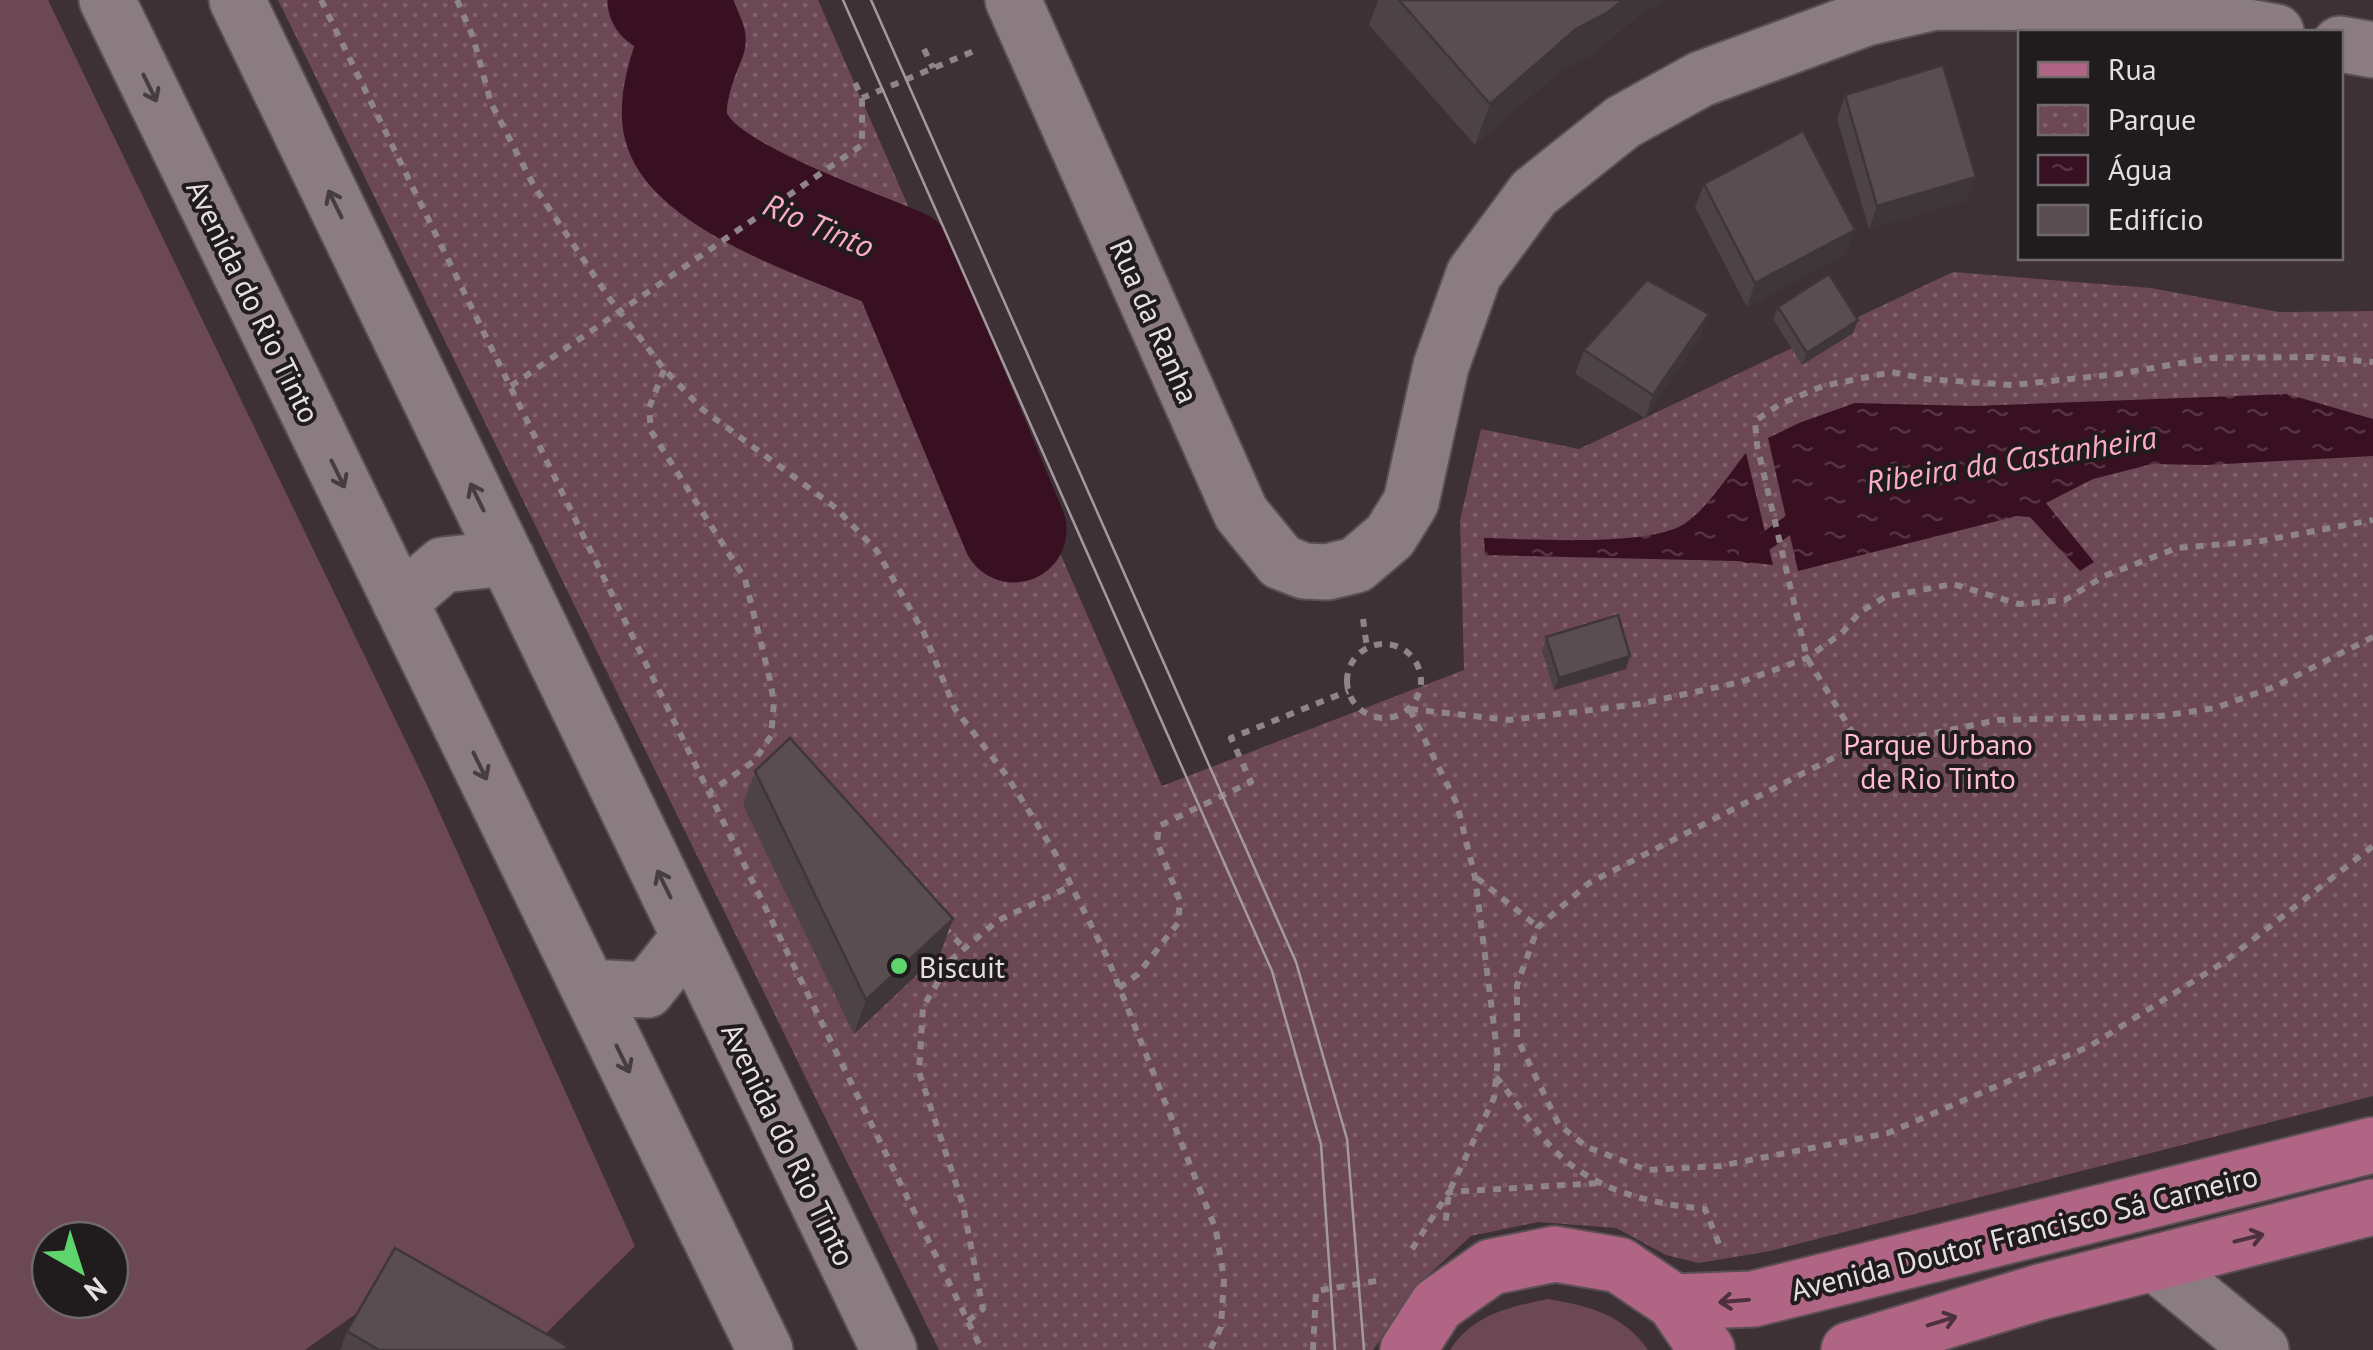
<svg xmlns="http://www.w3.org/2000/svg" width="2373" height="1350" viewBox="0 0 2373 1350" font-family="'PT Sans',sans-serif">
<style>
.green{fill:#6c4754;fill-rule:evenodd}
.park{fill:url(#park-dots)}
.water{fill:url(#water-ripples)}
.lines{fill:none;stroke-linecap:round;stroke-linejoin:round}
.stream{stroke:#390f22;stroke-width:18}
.river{stroke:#390f22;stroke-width:105}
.minor-casing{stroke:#5a5054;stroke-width:59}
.major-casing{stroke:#5a5054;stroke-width:59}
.path{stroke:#8f8588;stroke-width:6;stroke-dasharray:8 8;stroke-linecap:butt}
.minor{stroke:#8a7c81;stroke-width:55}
.major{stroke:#b16585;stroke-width:55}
.tram{stroke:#a49a9e;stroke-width:2.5}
.wall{fill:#4d4246}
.shaded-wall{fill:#3f3639}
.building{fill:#5a4d51;stroke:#3f3639;stroke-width:2.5}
.oneway{stroke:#453d3f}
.oneway2{stroke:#4c313c}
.poi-dot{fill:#5ed56c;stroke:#201b1c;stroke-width:4}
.labels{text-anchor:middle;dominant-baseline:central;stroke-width:8;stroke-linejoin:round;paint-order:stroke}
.street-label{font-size:30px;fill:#e6dee1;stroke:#201b1c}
.park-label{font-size:30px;fill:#febdd4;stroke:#201b1c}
.poi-label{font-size:30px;fill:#e6dee1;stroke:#201b1c;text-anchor:start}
.water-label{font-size:32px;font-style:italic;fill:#fbabc8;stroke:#201b1c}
</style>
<defs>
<pattern id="park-dots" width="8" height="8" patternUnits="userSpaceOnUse" patternTransform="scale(2.5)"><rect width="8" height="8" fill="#6c4754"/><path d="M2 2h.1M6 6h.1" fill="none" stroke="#81616c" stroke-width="1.8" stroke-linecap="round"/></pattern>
<pattern id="water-ripples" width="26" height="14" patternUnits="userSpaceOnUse" patternTransform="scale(2.5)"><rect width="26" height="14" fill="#390f22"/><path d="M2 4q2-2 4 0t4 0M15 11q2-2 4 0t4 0" fill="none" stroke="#563242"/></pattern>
</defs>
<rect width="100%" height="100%" fill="#3d3135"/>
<!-- green -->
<path class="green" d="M0 0H48L427 785 635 1246 532 1347 381 1296 305 1350H0ZM50 1240H110V1300H50Z
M1548 1299C1589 1306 1623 1314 1648 1350H1450C1473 1314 1510 1307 1548 1299Z"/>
<!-- park -->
<path class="park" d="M278 0H818L1162 786 1464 670 1460 520 1481 429 1579 449 1953 272 2151 288 2279 312 2373 311V1096L1770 1251 1699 1263 1666 1255 1616 1228 1538 1222 1471 1236 1423 1280 1373 1350H939Z"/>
<!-- water -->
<path class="water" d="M2287 394 2373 419V456L2206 465 2152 464 2093 479 2046 503 2094 562 2080 571 2030 517 2017 516 1798 571 1768 438 1799 423 1855 403 1974 406Z
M1746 453 1773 565 1737 561 1485 555 1484 538C1528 539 1650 547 1684 524 1709 507 1727 476 1746 453Z"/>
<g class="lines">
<!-- stream -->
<path class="stream" d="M1748 554 1808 511"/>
<!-- river -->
<path class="river" d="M660 0 684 18 693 40C683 62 668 106 677 130 698 190 845 236 902 261L1014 530"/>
<!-- minor casing -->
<g class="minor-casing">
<path id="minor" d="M107 0 765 1350
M237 0 889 1350
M1013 0 1241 513 1281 562 1304 571 1327 572 1356 565 1390 536 1411 502 1441 366 1474 274 1534 193 1623 122 1701 79 1866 18 1935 2 2112 3 2276 32
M2340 44 2373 50
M400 602 443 565 507 558
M588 987 647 990 689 937
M2155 1263 2261 1350"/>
</g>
<!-- major casing -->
<g class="major-casing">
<path id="major" d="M1674 1302 1753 1299 2373 1145
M1408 1350 1437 1305 1491 1267 1555 1254 1619 1265 1674 1302 1707 1350
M1849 1350 2040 1292 2373 1207"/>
</g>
<!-- path -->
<path class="path" d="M321 0 982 1350
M457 0 473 37 491 103 534 186 610 299 664 369 702 409 836 508 877 551 924 633 955 709 1007 776 1055 853 1108 959 1216 1230 1224 1279 1221 1327 1210 1350
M924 49 933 68
M855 83 862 98 974 51
M664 370 649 408 651 431 745 579 770 680 774 703 771 736 754 761 710 792
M511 386 862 145V98
M1363 619 1367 648
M2373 637 2274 687 2215 708 2161 716 1998 720 1862 748 1835 757 1589 883 1538 927 1517 985V1038L1559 1125 1587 1147 1647 1170 1720 1166 1888 1133 2090 1046 2224 962 2373 846
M1347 681a37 37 0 1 1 74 0a37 37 0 1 1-74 0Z
M1410 709 1509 720 1639 704 1741 682 1807 658 1842 633 1860 612 1885 597 1953 584 2019 604 2065 600 2104 576 2177 548 2261 541 2373 520
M1410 710 1457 804 1475 877 1498 1058 1494 1098 1449 1192 1445 1227
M1862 748 1807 658 1757 445 1755 421 1780 404 1823 386 1892 372 1926 379 2012 385 2118 374 2210 358 2315 357 2373 362
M1477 878 1538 927
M944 927 965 949
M1119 988 1138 974 1178 923 1180 901 1157 842 1159 826 1251 782 1231 738 1348 691
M1496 1077C1517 1102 1541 1141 1566 1161 1607 1194 1655 1204 1705 1209L1719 1244
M1412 1249 1449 1192 1600 1183
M968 1321 983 1309 963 1205 919 1072 923 1007 951 960 997 921 1071 886
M1313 1350 1316 1291 1382 1280"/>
<!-- minor -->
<use href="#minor" class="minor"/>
<!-- major -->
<use href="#major" class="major"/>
<!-- tram -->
<path class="tram" d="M843 0 1272 971 1321 1144 1335 1350
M871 0 1296 962 1347 1139 1364 1350"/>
</g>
<!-- wall -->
<path class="wall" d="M1378 0H1667L1640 14 1593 54 1561 70 1475 145 1369 25Z
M1845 95 1967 200 1869 229 1837 119Z
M1704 184 1846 254 1747 307 1695 207Z
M1778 307 1853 333 1802 365 1773 319Z
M1709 314 1700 337 1645 418 1575 374 1584 350Z
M1546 637 1626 669 1554 690 1542 650Z
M755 771 941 952 854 1034 743 805Z
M347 1331 565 1350H340Z"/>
<!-- shaded-wall -->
<path class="shaded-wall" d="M1623 0H1667L1640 14 1593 54 1561 70 1475 145 1490 104 1576 29Z
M1976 177 1967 200 1869 229 1877 206Z
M1855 230 1846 254 1747 307 1755 283Z
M1709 314 1700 337 1645 418 1653 395Z
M1858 320 1853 333 1802 365 1807 353Z
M1630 656 1626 669 1554 690 1559 678Z
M953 919 941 952 854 1034 866 1000Z"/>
<!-- building -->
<path class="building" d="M1399 0H1623L1608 12 1576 29 1490 104Z
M1943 65 1976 177 1877 206 1845 95Z
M1803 131 1855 230 1755 283 1704 184Z
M1829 274 1858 320 1807 353 1778 307Z
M1647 280 1709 314 1653 395 1584 350Z
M1618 615 1630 656 1559 678 1546 637Z
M790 738 953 919 866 1000 755 771Z
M395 1248 567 1346 564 1350H379L347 1331Z"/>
<!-- one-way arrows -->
<defs><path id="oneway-shaft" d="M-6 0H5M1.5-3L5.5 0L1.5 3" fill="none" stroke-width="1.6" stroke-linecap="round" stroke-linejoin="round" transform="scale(2.5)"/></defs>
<g class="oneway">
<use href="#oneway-shaft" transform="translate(150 88) rotate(64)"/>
<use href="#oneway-shaft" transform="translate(335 204) rotate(-116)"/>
<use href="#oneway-shaft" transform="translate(338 474) rotate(64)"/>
<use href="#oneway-shaft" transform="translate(477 497) rotate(-116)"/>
<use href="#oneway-shaft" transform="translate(480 766) rotate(64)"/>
<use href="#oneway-shaft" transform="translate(664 884) rotate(-116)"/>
<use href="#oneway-shaft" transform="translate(623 1059) rotate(64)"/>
</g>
<g class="oneway2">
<use href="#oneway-shaft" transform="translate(2249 1238) rotate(-14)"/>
<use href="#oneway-shaft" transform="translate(1734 1301) rotate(175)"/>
<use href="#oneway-shaft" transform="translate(1942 1321) rotate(-17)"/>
</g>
<!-- markers -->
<circle class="poi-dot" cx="899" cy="966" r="10"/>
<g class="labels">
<!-- street labels -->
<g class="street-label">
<text transform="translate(254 301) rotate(64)">Avenida do Rio Tinto</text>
<text transform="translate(1155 321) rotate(66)">Rua da Ranha</text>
<text transform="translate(789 1144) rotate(64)">Avenida do Rio Tinto</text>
<text transform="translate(2024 1232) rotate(-14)">Avenida Doutor Francisco Sá Carneiro</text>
</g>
<!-- park labels -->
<g class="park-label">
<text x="1938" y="743">Parque Urbano<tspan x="1938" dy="34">de Rio Tinto</tspan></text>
</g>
<!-- poi labels -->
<g class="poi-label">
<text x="919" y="966">Biscuit</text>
</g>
<!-- water labels -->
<g class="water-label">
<text transform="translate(819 225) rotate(23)">Rio Tinto</text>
<text transform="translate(2011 459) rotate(-9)">Ribeira da Castanheira</text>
</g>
</g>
<!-- legend -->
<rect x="2018" y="30" width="325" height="230" fill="#201b1c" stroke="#6f696b" stroke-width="2.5"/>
<rect x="2038" y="62" width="50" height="15" fill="#b16585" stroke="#6f696b" stroke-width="2.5"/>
<text x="2108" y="80" font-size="30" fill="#e6dee1">Rua</text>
<rect x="2038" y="105" width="50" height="30" fill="url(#park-dots)" stroke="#6f696b" stroke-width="2.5"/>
<text x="2108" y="130" font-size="30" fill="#e6dee1">Parque</text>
<rect x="2038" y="155" width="50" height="30" fill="url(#water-ripples)" stroke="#6f696b" stroke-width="2.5"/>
<text x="2108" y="180" font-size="30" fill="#e6dee1">Água</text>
<rect x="2038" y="205" width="50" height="30" fill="#5a4d51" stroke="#6f696b" stroke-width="2.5"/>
<text x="2108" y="230" font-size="30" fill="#e6dee1">Edifício</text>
<!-- north arrow -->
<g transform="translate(80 1270) rotate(141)"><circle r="48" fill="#201b1c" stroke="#6f696b" stroke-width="2.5"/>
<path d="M0-8L18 38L0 25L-18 38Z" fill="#5ed56c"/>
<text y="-15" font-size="28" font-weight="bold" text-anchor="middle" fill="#e6dee1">N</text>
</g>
</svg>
